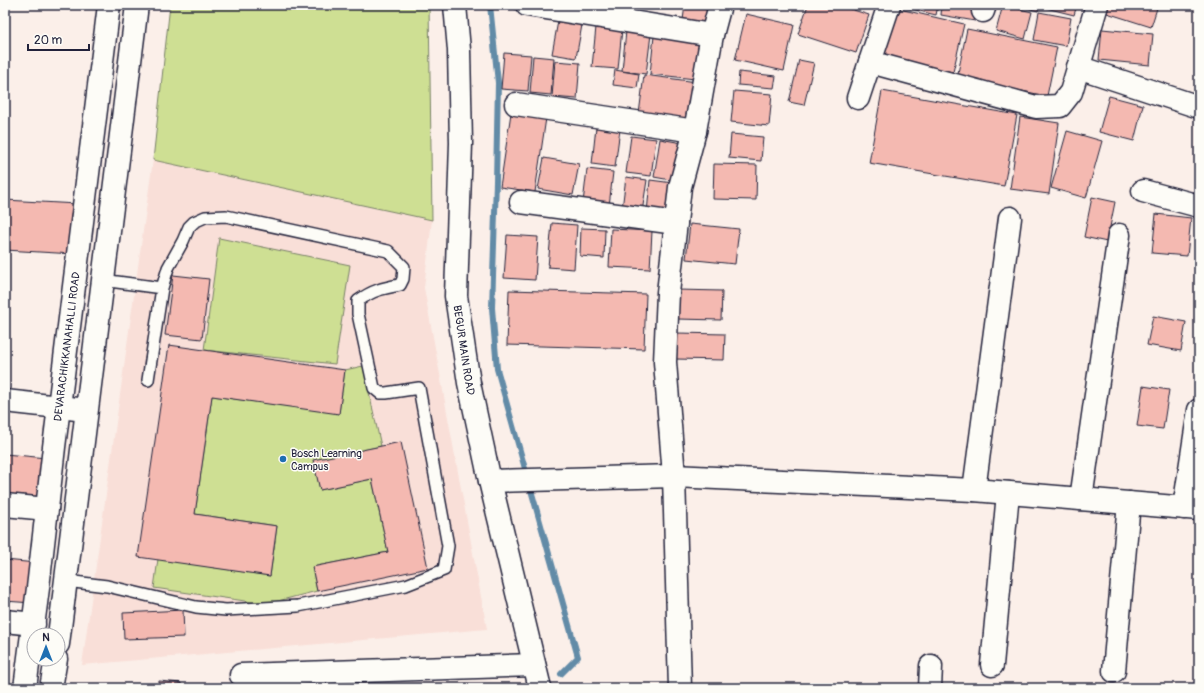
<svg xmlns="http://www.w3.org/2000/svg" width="1204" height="693" viewBox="0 0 1204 693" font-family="Pangolin,sans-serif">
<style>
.built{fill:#f9dfd8}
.green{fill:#cedf93;stroke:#788067}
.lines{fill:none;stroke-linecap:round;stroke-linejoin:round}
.stream{stroke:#628ba7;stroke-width:6}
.building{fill:#f4b9b1;stroke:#22223b}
.service-casing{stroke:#22223b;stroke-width:14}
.minor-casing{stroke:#22223b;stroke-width:25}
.secondary-casing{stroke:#22223b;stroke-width:25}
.service{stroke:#fdfcf7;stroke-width:11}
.minor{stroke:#fdfcf7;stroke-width:22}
.secondary{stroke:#fdfcf7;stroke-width:22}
.poi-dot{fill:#1f6fb2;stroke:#fdfcf7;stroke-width:1.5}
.labels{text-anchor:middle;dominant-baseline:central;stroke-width:3;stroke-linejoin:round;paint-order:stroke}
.street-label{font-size:11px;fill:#22223b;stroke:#fdfcf7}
.poi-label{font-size:11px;fill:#22223b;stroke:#fdfcf7;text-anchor:start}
</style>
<rect width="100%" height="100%" fill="#fbefe9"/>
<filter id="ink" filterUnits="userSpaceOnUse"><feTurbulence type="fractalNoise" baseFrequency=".025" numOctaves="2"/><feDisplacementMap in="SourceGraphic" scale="8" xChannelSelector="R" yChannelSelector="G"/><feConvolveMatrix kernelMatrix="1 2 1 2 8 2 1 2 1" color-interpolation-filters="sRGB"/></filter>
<g filter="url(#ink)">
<!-- built -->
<path class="built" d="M153 160 432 220 424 288 487 629 82 665Z"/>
<!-- green -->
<path class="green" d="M170 5H429L432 220 153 160Z
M219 238 350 265 335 364 204 350Z
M363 366 381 446 314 461 320 490 372 479 388 552 312 567 317 591 266 604 154 588 158 559 270 576 277 526 195 514 212 396 339 413 345 370Z"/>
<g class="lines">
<!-- stream -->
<path class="stream" d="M490 5 498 83 496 181 492 308 497 369 578 657 561 674"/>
</g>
<!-- building -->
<path class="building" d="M583 5H632L631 13Z
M685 5H711L709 23 683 20Z
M808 5H838L869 15 856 53 798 34Z
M903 5H938L936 15 903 7Z
M942 5H978L975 21 941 15Z
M1003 5 1032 12 1025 39 996 31Z
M1016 5H1039L1038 11Z
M1042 5H1077L1074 15 1042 7Z
M1109 5H1158L1151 27 1107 13Z
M895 8 964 24 953 72 884 57Z
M1039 12 1071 18 1066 46 1034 40Z
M746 14 794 25 784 71 735 60Z
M558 21 582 25 576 58 552 54Z
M596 27 622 29 618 69 592 67Z
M967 29 1057 47 1047 96 957 78Z
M1102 29 1153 34 1150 65 1099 60Z
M626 31 651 34 646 74 622 71Z
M654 36 700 41 695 79 650 74Z
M504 53 531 55 528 91 501 89Z
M533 56 554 58 551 95 530 93Z
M799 60 814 63 804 105 789 102Z
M555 61 580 63 577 99 552 97Z
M615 70 639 74 637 88 613 85Z
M739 72 776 76 774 88 738 85Z
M644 75 697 82 692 120 639 114Z
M734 91 772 94 769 126 731 122Z
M882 91 1017 115 1004 186 869 163Z
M1109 96 1143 105 1134 141 1099 132Z
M511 113 546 118 535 192 500 187Z
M1020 117 1059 123 1049 194 1010 189Z
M596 127 620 129 615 167 592 164Z
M1067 131 1102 141 1086 198 1051 188Z
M731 134 763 137 761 161 729 158Z
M631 136 656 139 651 176 626 173Z
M660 139 682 143 676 181 654 177Z
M544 158 579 164 573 195 538 189Z
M714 164 757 165 756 200 713 199Z
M587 169 613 172 609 206 583 203Z
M626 177 647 180 642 212 622 209Z
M650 180 673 183 669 215 647 213Z
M1092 197 1115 202 1107 242 1084 237Z
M5 200 77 204 74 254 5 250Z
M1156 214 1191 218 1187 256 1152 253Z
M552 223 577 225 574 269 548 267Z
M690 224 739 229 735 264 686 259Z
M581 228 605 229 604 258 580 256Z
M611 229 652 231 650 269 609 267Z
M507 235 538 237 535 280 504 278Z
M173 275 209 279 202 339 165 335Z
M509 290 646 294 644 349 507 345Z
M677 290 722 291 721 320 677 319Z
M1153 316 1186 322 1181 351 1147 345Z
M677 333 725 334 724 360 676 359Z
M169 345 345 370 339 414 212 396 195 514 277 526 270 576 138 557Z
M1143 386 1169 390 1163 429 1137 426Z
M401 442 428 568 317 591 312 567 388 552 372 479 320 490 313 460Z
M5 454 46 458 42 501 5 497Z
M5 560 36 563 32 603 5 601Z
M183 610 184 637 124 639 123 613Z
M159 681 181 683V688H159Z"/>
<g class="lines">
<!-- service casing -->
<g class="service-casing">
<path id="service" d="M102 280 162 288
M66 581 107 586 196 607 226 610 298 606 406 585 444 570 448 546 419 388 386 393H380L374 388 358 314V301C373 290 383 288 400 285L403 279 404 267 388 251 226 216 205 217 194 222 189 227 183 241 168 268 162 288 148 380"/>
</g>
<!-- minor casing -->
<g class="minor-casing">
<g id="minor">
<path id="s1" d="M455 5 459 50 461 143 456 296 469 383 490 481 540 688"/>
<path d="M527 5 712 35"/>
<path d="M983 11 985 5"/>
<path d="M870 62 1036 107 1060 106 1071 92 1097 5"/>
<path d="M1078 67 1199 107"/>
<path d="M858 98 889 5"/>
<path d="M516 104 695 131"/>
<path d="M1143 191 1199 206"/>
<path d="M521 202 676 223"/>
<path d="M5 401 86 410"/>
<path d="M490 481 674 476 974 490 1199 509"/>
<path d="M974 490 1010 218"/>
<path d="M1081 499 1119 235"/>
<path d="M5 505 47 509"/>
<path d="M1184 508 1199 410"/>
<path d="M5 621 34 624"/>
<path d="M992 665 1008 493"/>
<path d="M1114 671 1129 503"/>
<path d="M241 675 534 665"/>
<path d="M680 688 674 476 665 362 668 293 680 187 695 131 712 35 720 5"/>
<path d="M930 688 931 666"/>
</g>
</g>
<!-- secondary casing -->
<g class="secondary-casing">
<g id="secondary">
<path d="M58 644 137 5"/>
<path id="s2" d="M25 688 38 588 54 447 109 5"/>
<path d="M51 688 56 659"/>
</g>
</g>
<!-- service -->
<use href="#service" class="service"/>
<!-- minor -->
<use href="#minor" class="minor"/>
<!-- secondary -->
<use href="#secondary" class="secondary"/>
</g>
</g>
<!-- markers -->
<circle class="poi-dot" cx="283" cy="459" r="4"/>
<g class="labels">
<!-- street labels -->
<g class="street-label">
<text stroke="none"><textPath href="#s2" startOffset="344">DEVARACHIKKANAHALLI ROAD</textPath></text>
<text stroke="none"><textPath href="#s1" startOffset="346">BEGUR MAIN ROAD</textPath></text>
</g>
<!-- poi labels -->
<g class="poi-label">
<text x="291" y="453">Bosch Learning<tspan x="291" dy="13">Campus</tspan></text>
</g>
</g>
<!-- margin -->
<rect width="1204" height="693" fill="none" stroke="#fdfcf7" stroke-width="20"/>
<rect x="10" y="10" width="1184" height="673" fill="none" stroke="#22223b" stroke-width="1.5" filter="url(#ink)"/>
<!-- north arrow -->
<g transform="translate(46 647)"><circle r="19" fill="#fdfcf7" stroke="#a5a5ac"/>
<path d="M0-3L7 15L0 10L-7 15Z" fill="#1f6fb2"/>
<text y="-6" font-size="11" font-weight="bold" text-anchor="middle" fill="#22223b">N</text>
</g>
<!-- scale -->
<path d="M28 44v6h61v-6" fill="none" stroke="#22223b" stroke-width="2"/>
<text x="34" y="44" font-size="12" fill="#22223b" stroke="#fdfcf7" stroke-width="3" paint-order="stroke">20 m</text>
</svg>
